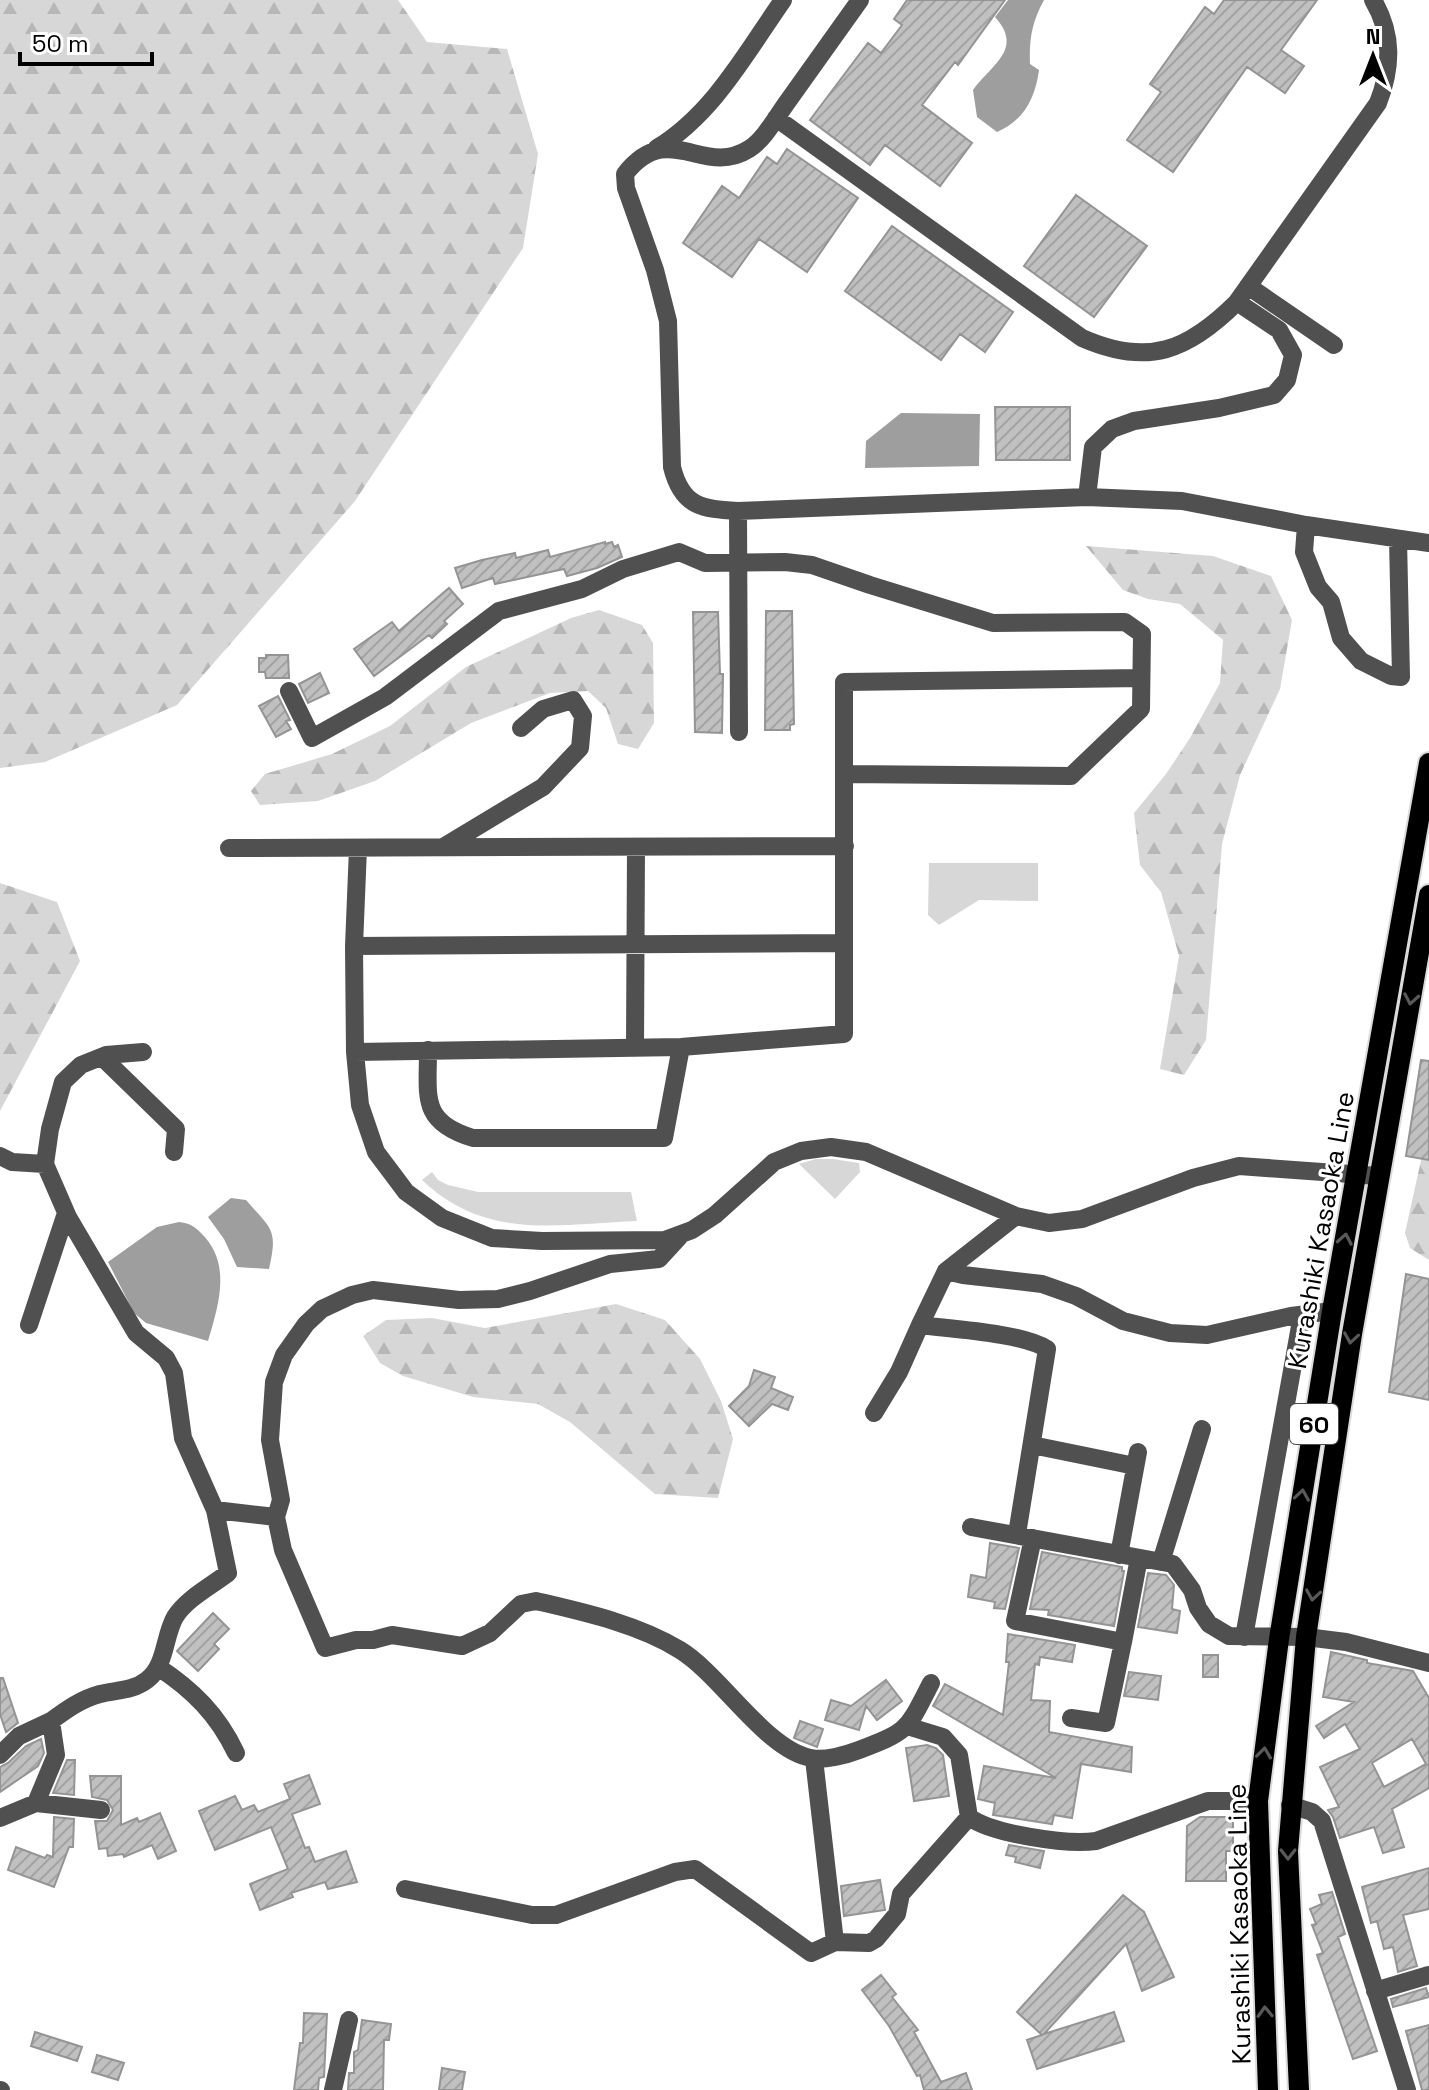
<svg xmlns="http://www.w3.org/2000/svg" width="1429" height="2090" viewBox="0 0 1429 2090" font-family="'Space Grotesk',sans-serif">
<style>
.green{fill:#d7d7d7}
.forest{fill:url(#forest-firs)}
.water{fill:#9e9e9e}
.building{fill:url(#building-hatch);stroke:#949494;stroke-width:2;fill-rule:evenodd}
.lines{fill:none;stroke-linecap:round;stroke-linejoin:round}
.major-casing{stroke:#dbdbdb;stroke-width:24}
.minor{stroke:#505050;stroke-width:18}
.major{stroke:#000;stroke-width:20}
.oneway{stroke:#595959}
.labels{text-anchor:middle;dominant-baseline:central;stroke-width:6;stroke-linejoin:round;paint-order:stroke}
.shield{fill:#fff;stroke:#4c4c4c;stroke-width:2}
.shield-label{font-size:24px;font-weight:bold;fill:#000}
.street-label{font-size:26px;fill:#000;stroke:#fff}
</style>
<defs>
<pattern id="forest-firs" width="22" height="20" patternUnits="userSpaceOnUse" patternTransform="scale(2)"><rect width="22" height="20" fill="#d7d7d7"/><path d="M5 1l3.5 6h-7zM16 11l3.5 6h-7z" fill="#b7b7b7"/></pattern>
<pattern id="building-hatch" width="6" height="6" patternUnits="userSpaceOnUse" patternTransform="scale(2)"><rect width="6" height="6" fill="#c0c0c0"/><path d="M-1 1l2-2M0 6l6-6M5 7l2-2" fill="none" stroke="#a3a3a3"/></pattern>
</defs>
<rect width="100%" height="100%" fill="#fff"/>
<!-- green -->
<path class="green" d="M929 863H1038V901L979 900 939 925 928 915Z
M816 1159H833L859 1163 860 1172 835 1199 799 1164Z
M432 1172 438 1180 448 1185 478 1192H631L637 1221C557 1224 486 1241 422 1180Z"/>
<!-- forest -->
<path class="forest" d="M0 0H398L427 42 507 49 538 154 523 248 355 501 177 705 45 762 0 768Z
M1086 546 1213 556 1271 576 1292 620 1280 689 1240 775 1222 844 1206 1040 1184 1075 1160 1069 1179 956 1161 892 1140 865 1134 813 1166 774 1190 738 1220 683 1223 640 1180 604 1148 599 1123 590Z
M599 610 642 625 653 643 654 723 638 749 618 744 606 708 588 691 550 693 471 723 375 781 318 801 260 805 251 791 265 774 332 754 390 726 466 667 571 618Z
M0 883 57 902 80 961 0 1111Z
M1429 1124V1260L1410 1248 1405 1233Z
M616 1304 665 1320 700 1359 721 1401 733 1439 718 1498 655 1494 570 1422 538 1404 473 1397 403 1376 380 1363 363 1336 386 1320 432 1318 485 1328Z"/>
<!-- water -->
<path class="water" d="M1008 0H1044C1032 22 1029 39 1030 64L1039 70C1035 99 1024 120 997 132L977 117 973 90C992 64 1024 49 995 17Z
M901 413 980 414 979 466 865 468 866 441Z
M231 1198 246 1200C272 1230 278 1229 269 1269L237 1267 224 1239 208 1217Z
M179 1222C189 1223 194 1226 201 1233 232 1263 219 1304 208 1341L146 1323 134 1313 108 1262 157 1227Z"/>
<!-- building -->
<path class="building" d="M907 0H1005L958 65 955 62 922 105 972 143 940 186 885 145 870 165 810 120 868 43 881 53 902 25 894 19Z
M1224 0H1317L1281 50 1304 66 1285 93 1247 67 1173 172 1127 140 1161 92 1150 84 1205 7 1214 14Z
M787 149 858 198 807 272 759 239 732 277 683 243 722 186 739 198 767 157 777 164Z
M1076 195 1147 246 1094 317 1024 266Z
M892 226 1013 312 985 352 960 334 941 360 845 291Z
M995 407H1070V460H996Z
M605 542V544L612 542 614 547 618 545 622 557 597 568 567 576 564 569 495 584 493 578 462 588 455 568 482 560 515 553 516 558 548 550 550 557Z
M449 588 463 604 444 621 447 624 432 638 429 635 374 676 354 649 392 622 399 631Z
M766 611H792L794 724 790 725V730H765Z
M693 612H718L720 674H723L722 733 695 732Z
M266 655H288L289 678H266L265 672H259V658H266Z
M320 673 329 693 308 703 299 684Z
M278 696 290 720 286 721 291 729 276 737 259 706Z
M1421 1060 1429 1061V1160L1406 1156Z
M1406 1274 1429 1279V1400L1389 1392Z
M754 1370 775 1377 771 1388 793 1397 788 1410 772 1404 749 1426 729 1406 749 1386Z
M990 1543 1019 1548 1005 1609 994 1608 995 1602 968 1597 971 1575 986 1578Z
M1042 1552 1122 1567V1571H1124L1114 1626 1048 1615 1049 1610 1030 1609Z
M1148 1573 1166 1575 1174 1585 1172 1609 1180 1611 1177 1633 1138 1627Z
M213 1613 229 1629 214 1644 219 1649 198 1671 177 1651Z
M1008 1634 1075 1645 1072 1662 1040 1657 1039 1665 1035 1664 1031 1700 1050 1701 1049 1732 1132 1747 1131 1772 1081 1764 1072 1818 1054 1815 1052 1824 993 1815 995 1803 978 1799 984 1766 1056 1778 933 1706 945 1684 1003 1715 1009 1662H1006Z
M1331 1652 1367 1660V1663L1413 1671 1429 1698V1788L1392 1809 1404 1847 1383 1853 1374 1827 1340 1838 1333 1817 1328 1810 1339 1807 1320 1767 1360 1749 1345 1724 1324 1738 1316 1726 1354 1702 1323 1697ZM1412 1739 1426 1764 1384 1787 1372 1763Z
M1203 1655H1218V1677H1203Z
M1129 1672 1161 1676 1158 1700 1124 1696Z
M0 1678H3L18 1723 6 1732 0 1714Z
M886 1680 902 1701 877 1720 866 1706 859 1730 825 1720 831 1700 851 1706Z
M800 1721 823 1729 817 1747 794 1738Z
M41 1739 44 1753 38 1766 0 1792V1767L8 1763 26 1746Z
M927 1745 936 1748 943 1755 949 1796 914 1801 906 1748Z
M67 1760H75L74 1795 53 1793Z
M309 1775 320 1804 292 1814 305 1848 309 1847 315 1862 346 1851 357 1882 328 1889 325 1882 291 1893 293 1897 260 1910 250 1884 288 1869 271 1827 215 1850 199 1811 235 1796 242 1810 254 1805 258 1812 290 1799 284 1784Z
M90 1776H121V1825L137 1818 139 1822 160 1813 176 1851 158 1859 152 1845 124 1857 123 1854 108 1856 107 1848 99 1849 95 1821H107L113 1810 107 1800 92 1797Z
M54 1817 74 1819 73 1847H69L54 1887 8 1870 16 1847 45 1858 47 1855 53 1857Z
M1200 1817H1233V1851H1226V1881H1186L1187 1826Z
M1009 1845 1044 1851 1040 1868 1015 1862 1016 1857 1006 1855Z
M1429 1868V1909L1403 1915 1417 1966 1398 1972 1393 1947 1384 1949 1377 1921 1371 1923 1362 1887Z
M880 1880 885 1910 844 1916 841 1886Z
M1332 1892 1345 1934 1338 1937 1377 2051 1353 2059 1317 1955 1323 1953 1312 1925 1316 1924 1310 1909 1322 1904 1319 1895Z
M1123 1895 1144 1912 1174 1977 1142 1991 1126 1944 1044 2034 1114 2012 1124 2041 1037 2069 1027 2040 1042 2035 1017 2012Z
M881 1975 896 1994 892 1997 918 2030 914 2032 941 2082 966 2073 972 2090H924L920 2075 917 2076 889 2026 862 1990Z
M1426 1988 1429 1997 1393 2007 1391 1999Z
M304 2013 327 2014 324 2077 319 2078 318 2090H294L300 2043H303Z
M362 2020 391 2024 389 2040H384L383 2090H348L349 2073H354V2052L358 2050Z
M1429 2025V2090H1422L1406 2031Z
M35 2032 82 2047 77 2061 31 2046Z
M97 2055 124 2063 118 2080 92 2072Z
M442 2068 465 2072 462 2090H439Z"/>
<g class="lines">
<!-- major casing -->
<g class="major-casing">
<path id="major" d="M1268 2090 1258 1801 1279 1639 1332 1311 1429 763
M1299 2090 1288 1851 1306 1637 1352 1334 1429 895"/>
</g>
<!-- minor -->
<path class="minor" d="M860 0C836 34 812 67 788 101 777 116 764 140 749 149 703 178 669 118 625 174L626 188 655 270 668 321 672 467C682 507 702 509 738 511L1087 497 1182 501 1306 525 1429 543
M776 118 1082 338C1148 367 1188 351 1237 302L1378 103C1392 67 1393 34 1373 0
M657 148C713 114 746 53 783 0
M1248 286 1334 345
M1087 497 1093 447 1112 429 1134 421 1219 408 1274 395 1287 380 1293 355 1279 330 1237 302
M738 511 739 732
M1306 525 1304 552 1318 587 1331 602 1341 638 1361 661 1391 676 1401 677 1398 539
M289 691 312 738 385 697 499 611 582 589 623 569 679 552 705 563 785 562 812 565 870 585 993 623 1125 622 1142 634 1141 709 1071 776 845 774
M445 846 543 787 580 748 583 716 573 700 543 709 521 728
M229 848 845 846
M358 848 354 946 355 1052 360 1105 376 1152 406 1192 442 1218 492 1238 542 1241 665 1240 692 1230 715 1215 774 1162 801 1151 831 1147 866 1152 1016 1216 1049 1223 1082 1219 1193 1178 1239 1166 1378 1176
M354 946 844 943
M635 1047 636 847
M428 1050C428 1097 420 1122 473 1138H664L681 1047
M143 1052 106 1055 81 1065 63 1082 50 1129 45 1164 68 1217 136 1333 166 1358 174 1373 183 1438 215 1510 276 1517
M355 1052 681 1047 844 1034V682L1141 678
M102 1057 176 1129 174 1152
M0 1156 12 1162 45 1164
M1016 1216 946 1271 920 1325C951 1329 1023 1333 1047 1349L1017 1534
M682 1234 659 1259 610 1264 530 1291 498 1299 459 1300 373 1290 352 1295 322 1309 306 1324 284 1355 274 1382 270 1440 281 1500 276 1517 283 1550 325 1648 356 1640H373L392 1635 462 1646 490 1633 521 1604 536 1601C583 1612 638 1624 680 1650 721 1675 766 1750 811 1758 824 1761 846 1755 859 1750 909 1731 907 1730 931 1683
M946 1271 963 1275 1042 1284 1076 1296 1123 1321 1170 1333 1207 1335 1291 1316 1332 1311
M29 1325 66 1213
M874 1413 899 1372 920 1325
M1032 1445 1135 1466
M971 1527 1173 1564 1192 1590 1198 1608 1209 1624 1229 1636 1306 1637 1346 1642 1429 1663
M1033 1538 1015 1621 1123 1642 1106 1723 1071 1718
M1119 1555 1138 1452
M1161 1562 1202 1429
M1244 1637 1302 1315
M1123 1642 1139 1558
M158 1667C193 1690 218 1715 236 1753
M907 1726 943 1737 959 1755 969 1817
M0 1755 19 1736 51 1721
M36 1803 56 1755 51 1721C66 1710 81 1699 100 1694 116 1690 133 1691 147 1680 166 1666 164 1636 175 1617 186 1599 211 1586 228 1573L215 1510
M1290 1805 1312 1812 1322 1821 1407 2090
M0 1818 36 1803 101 1810
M405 1889 532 1915H556L675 1872 695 1869 811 1953 835 1942 814 1759
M835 1942 869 1943 876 1939 897 1914 901 1894 969 1817C992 1834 1067 1845 1096 1841L1208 1801H1258
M1375 1991 1429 1975
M0 2090H1
M333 2090 349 2020"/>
<!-- major -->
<use href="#major" class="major"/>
</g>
<!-- one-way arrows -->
<defs><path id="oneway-chevron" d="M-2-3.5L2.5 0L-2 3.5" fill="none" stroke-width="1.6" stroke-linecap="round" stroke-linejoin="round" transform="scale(2)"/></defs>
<g class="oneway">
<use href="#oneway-chevron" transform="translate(1411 999) rotate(100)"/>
<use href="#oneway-chevron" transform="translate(1345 1239) rotate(-80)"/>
<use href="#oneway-chevron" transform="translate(1351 1338) rotate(99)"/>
<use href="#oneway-chevron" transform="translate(1302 1495) rotate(-81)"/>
<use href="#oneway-chevron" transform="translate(1313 1595) rotate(99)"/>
<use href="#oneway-chevron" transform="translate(1264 1753) rotate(-83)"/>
<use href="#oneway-chevron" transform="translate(1288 1854) rotate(90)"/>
<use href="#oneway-chevron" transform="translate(1265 2012) rotate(-92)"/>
</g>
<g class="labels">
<!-- shield labels -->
<rect class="shield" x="1290" y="1404" width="48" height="40" rx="6"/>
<g class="shield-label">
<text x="1314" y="1424">60</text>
</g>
<!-- street labels -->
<g class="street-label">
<text transform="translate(1321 1230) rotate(-80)">Kurashiki Kasaoka Line</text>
<text transform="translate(1239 1924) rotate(-91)">Kurashiki Kasaoka Line</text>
</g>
</g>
<!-- north arrow -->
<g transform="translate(1373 56)" stroke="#ffffff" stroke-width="6" paint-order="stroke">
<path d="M0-6L14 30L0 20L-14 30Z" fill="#000000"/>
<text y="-12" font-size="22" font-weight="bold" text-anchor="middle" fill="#000000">N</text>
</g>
<!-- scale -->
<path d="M20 52v12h132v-12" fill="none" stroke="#000000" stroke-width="4"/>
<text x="32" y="52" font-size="24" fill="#000000" stroke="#ffffff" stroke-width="6" paint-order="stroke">50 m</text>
</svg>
